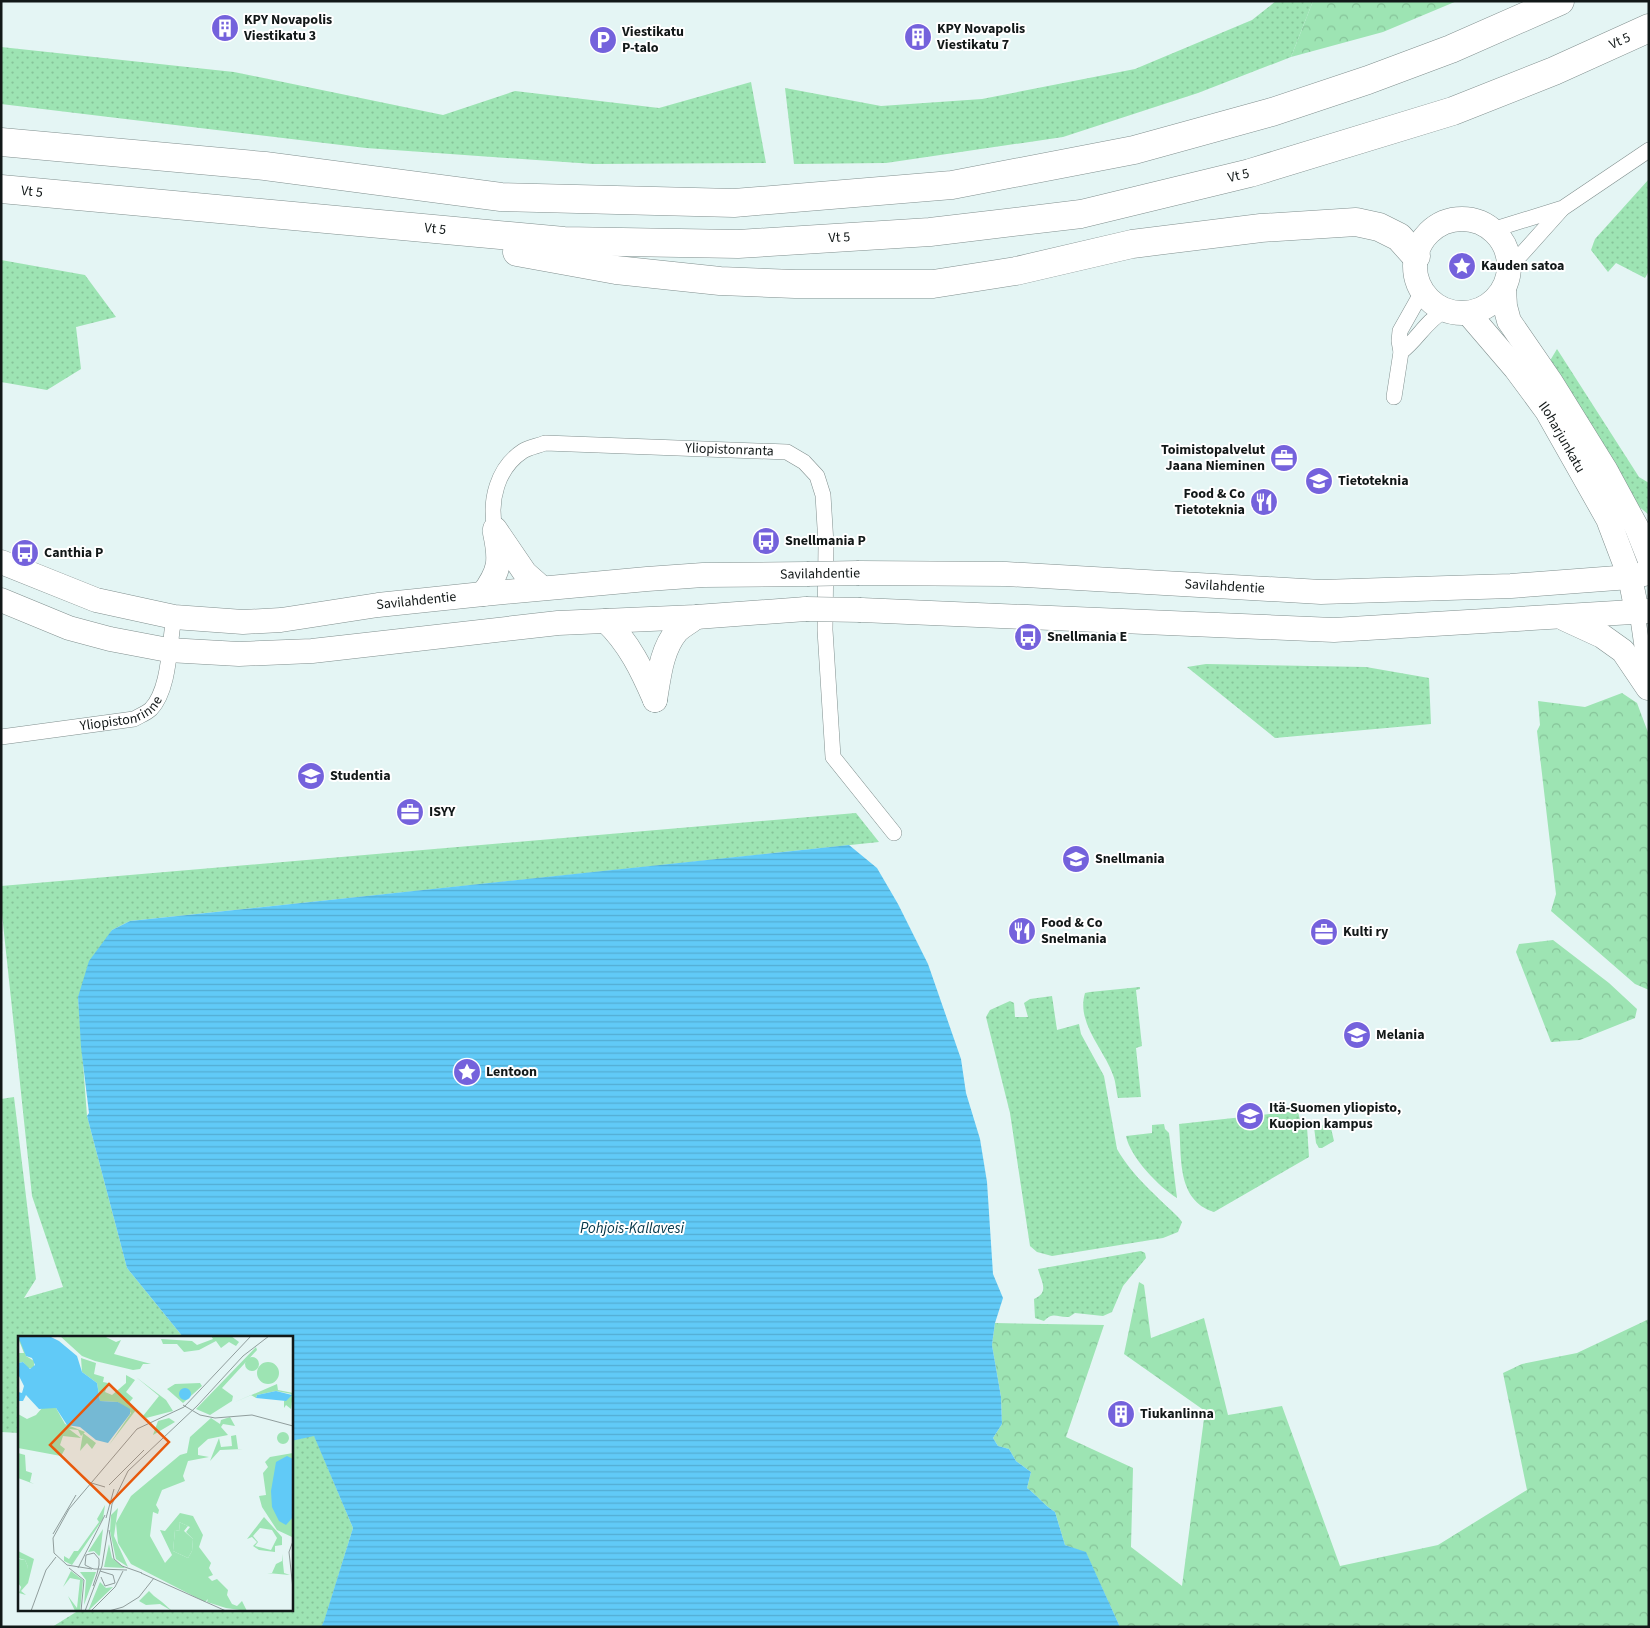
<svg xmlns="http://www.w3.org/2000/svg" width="1650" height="1628" viewBox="0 0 1650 1628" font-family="'Source Sans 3',sans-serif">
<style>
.grass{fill:url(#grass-dots)}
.forest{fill:url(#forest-crowns)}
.water{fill:url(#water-rules)}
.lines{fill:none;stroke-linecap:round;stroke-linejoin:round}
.minor-casing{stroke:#808f8e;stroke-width:16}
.primary-casing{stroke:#808f8e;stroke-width:25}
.motorway-casing{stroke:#808f8e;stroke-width:29}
.minor{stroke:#fff;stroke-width:15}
.primary{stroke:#fff;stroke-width:24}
.motorway{stroke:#fff;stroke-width:28}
.primary-bridge-casing{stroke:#808f8e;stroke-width:25;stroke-linecap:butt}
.primary-bridge{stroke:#fff;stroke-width:24}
.labels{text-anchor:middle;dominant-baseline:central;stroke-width:4;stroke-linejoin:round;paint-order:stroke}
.poi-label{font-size:14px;font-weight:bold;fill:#121818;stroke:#fff;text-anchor:start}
.street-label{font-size:14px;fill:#121818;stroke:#fff}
.water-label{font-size:15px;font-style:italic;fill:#033547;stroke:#fff}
.inset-road{fill:none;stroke:#909d9c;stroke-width:1}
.view{fill:#e8590c;fill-opacity:0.15;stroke:#e8590c;stroke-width:2.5}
.inset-edge{fill:none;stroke:#121818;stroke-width:2.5}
</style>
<defs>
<pattern id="grass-dots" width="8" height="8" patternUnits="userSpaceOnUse" patternTransform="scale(1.25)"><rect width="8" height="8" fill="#9de4b3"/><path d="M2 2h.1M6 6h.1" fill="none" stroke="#86c399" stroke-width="1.8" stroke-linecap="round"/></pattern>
<pattern id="forest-crowns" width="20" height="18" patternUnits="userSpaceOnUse" patternTransform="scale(1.25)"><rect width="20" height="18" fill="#9de4b3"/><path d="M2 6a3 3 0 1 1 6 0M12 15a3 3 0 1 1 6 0" fill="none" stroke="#86c399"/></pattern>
<pattern id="water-rules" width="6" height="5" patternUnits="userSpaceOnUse" patternTransform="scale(1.25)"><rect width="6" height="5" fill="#61caf7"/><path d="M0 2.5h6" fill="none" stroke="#53add3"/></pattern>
</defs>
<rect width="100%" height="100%" fill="#e4f5f4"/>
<!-- grass -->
<path class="grass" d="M1276 1H1313L1291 57 1198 93 1063 137 886 163 794 164 785 88 881 106 982 99 1135 69 1252 20Z
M1 47 234 72 443 115 515 91 659 108 751 82 766 163 593 164 366 148 1 104Z
M1649 179V271L1645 278 1616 263 1608 272 1591 250 1595 239Z
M1 260 85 275 116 317 76 327 81 369 47 390 1 382Z
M1557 349 1639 477 1649 483V515L1637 505 1548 364Z
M1206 664 1366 667 1429 678 1431 724 1275 738 1187 667Z
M856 813 879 842 130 921 112 930 78 997 87 1116 127 1268 183 1337H19V1433L1 1432V1099L14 1097 36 1279 24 1298 63 1287 32 1196 1 905V886Z
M1140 987V989L1136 990 1142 1046 1136 1048 1141 1097 1118 1098C1116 1091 1116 1082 1113 1075 1104 1049 1076 1023 1085 993L1090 992Z
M1052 996 1057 1030 1079 1024 1081 1034 1104 1076 1117 1149C1132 1176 1158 1197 1179 1218L1182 1222 1178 1232 1163 1238 1052 1256 1037 1252 1030 1246 1010 1113 986 1017 990 1010 1010 1001 1014 1003 1015 1017H1028L1024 1003 1030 999Z
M1298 1111 1301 1125 1307 1127 1309 1157 1214 1212C1176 1200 1182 1157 1179 1124Z
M1164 1124 1165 1129 1169 1133 1177 1198C1159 1187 1130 1157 1126 1136L1152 1133V1125Z
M1330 1124 1334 1141 1322 1148H1319L1316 1143 1314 1127Z
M1141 1251 1145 1253 1146 1258 1123 1286 1112 1312 1103 1316 1075 1313 1069 1317C1057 1318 1054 1311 1044 1321L1035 1318 1034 1299C1050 1292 1041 1281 1038 1269Z
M314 1435 353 1528 324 1622 321 1627H52L81 1609H291V1441Z"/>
<!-- forest -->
<path class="forest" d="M1313 1H1457L1383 32 1291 57Z
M1622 693 1637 703 1649 735V990L1635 984 1551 911 1556 894 1537 731 1540 725 1538 701 1585 707Z
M1553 940 1609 983 1637 1009 1635 1018 1580 1040 1551 1042 1516 952 1519 944Z
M1139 1282 1144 1285 1151 1338 1204 1318 1228 1415 1282 1406 1340 1566 1438 1545 1527 1490 1503 1373 1522 1364 1577 1353 1649 1319V1627H1120L1086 1553 1065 1545 1055 1512C1044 1505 1038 1496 1027 1488L1031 1472 1016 1461 1009 1449 998 1446 993 1438 1002 1424 1001 1397 992 1345 995 1323 1104 1325 1066 1437 1133 1468 1131 1547 1182 1586 1205 1411 1124 1354Z"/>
<!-- water -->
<path class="water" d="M849 845 877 868 898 904 928 964 961 1059 966 1093 980 1139 987 1182 993 1274 1003 1298 995 1323 992 1345 1001 1397 1002 1424 993 1438 998 1446 1009 1449 1016 1461 1031 1472 1027 1488C1038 1496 1044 1505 1055 1512L1065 1545 1086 1552 1120 1627H321L324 1621 353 1528 314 1436 291 1441V1337H183L127 1268 87 1116 89 1113 81 1047 78 997 89 961 112 930 130 921Z"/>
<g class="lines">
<!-- minor casing -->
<g class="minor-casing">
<g id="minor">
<path d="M1492 230 1563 208 1649 150"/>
<path d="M1510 267 1562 209"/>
<path d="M1401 352C1419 338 1424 323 1445 310"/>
<path d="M1394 397 1401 352 1399 341 1400 331 1422 292"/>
<path id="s1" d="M495 529C489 501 497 468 523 451 529 447 538 446 545 443L787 452 804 462 817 476 823 495 826 544 825 630 833 757 894 833"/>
<path d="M1637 612 1647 681"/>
<path id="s2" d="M1 737 134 719C139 716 147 713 151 709 170 689 169 644 174 617"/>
</g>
</g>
<!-- primary casing -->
<g class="primary-casing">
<g id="primary">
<circle cx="1462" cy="266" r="47"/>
<path d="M1504 289 1505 306 1509 321 1551 382 1605 469 1637 528 1649 558"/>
<path id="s3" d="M1468 313 1516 369 1547 411 1608 519 1630 577 1637 612"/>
<path d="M495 529 525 573 542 588"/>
<path id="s4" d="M1 562 96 600 174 617 243 622 281 620 378 605 483 594 647 579 703 575 807 574"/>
<path id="s5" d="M859 573 1006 574 1321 592 1511 586 1630 577 1649 573"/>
<path d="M483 594C500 571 501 561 495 533"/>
<path d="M1 600 69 628 110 639 168 650 239 654 312 651 558 623 696 617 806 609"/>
<path d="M861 610 1334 630 1649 611"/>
<path d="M1565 619 1602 636 1623 651 1648 688"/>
<path d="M606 621C629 643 642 670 655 700"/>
<path d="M655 700C659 677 661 650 677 631 682 626 690 622 696 617"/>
</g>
</g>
<!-- motorway casing -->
<g class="motorway-casing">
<g id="motorway">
<path d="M1 142 265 166 501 197 734 203 952 185 1134 150 1272 112 1368 80 1451 49 1560 1"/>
<path id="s6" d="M1 189 564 241 738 244 930 232 1081 214 1250 173 1453 111 1554 71 1649 28"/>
<path d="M517 252 616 270 720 281 795 284H933L1016 271 1132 244 1261 228 1356 222 1379 227 1399 237 1416 256"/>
</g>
</g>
<!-- minor -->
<use href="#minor" class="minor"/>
<!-- primary -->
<use href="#primary" class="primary"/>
<!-- motorway -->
<use href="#motorway" class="motorway"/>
<!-- primary-bridge casing -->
<g class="primary-bridge-casing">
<path id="primary-bridge" d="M807 574 859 573
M806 609 861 610"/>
</g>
<!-- primary-bridge -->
<use href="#primary-bridge" class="primary-bridge"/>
</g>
<!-- icons -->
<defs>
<g id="building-disc" transform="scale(1.4375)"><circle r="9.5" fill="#7462dc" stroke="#fff"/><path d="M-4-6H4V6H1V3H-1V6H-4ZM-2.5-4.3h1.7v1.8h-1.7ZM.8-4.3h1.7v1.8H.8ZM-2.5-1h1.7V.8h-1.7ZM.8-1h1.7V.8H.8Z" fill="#fff"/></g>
<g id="parking-disc" transform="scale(1.4375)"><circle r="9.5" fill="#7462dc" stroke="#fff"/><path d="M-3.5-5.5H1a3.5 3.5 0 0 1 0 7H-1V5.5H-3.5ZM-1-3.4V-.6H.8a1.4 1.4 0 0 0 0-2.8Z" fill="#fff"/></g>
<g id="sight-disc" transform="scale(1.4375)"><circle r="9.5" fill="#7462dc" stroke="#fff"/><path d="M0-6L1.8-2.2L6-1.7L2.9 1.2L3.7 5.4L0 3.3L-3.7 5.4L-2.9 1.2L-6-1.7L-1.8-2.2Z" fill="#fff"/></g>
<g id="office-disc" transform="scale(1.4375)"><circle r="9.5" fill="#7462dc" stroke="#fff"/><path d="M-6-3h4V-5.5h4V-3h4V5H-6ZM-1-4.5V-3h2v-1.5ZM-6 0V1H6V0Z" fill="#fff"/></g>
<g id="university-disc" transform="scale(1.4375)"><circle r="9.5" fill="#7462dc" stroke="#fff"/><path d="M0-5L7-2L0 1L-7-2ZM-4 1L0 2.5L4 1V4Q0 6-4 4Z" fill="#fff"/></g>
<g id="restaurant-disc" transform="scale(1.4375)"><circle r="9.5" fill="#7462dc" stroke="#fff"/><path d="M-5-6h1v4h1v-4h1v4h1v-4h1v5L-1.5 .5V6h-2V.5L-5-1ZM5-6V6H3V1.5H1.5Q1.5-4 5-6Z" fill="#fff"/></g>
<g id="bus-disc" transform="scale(1.4375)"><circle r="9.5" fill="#7462dc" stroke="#fff"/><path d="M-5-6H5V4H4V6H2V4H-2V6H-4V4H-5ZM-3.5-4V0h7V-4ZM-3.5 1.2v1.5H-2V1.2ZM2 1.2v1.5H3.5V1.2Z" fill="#fff"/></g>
</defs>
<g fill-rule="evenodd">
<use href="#building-disc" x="225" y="28"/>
<use href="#building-disc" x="918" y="37"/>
<use href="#parking-disc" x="603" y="40"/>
<use href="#sight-disc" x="1462" y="266"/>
<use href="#office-disc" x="1284" y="458"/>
<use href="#university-disc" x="1319" y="481"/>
<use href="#restaurant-disc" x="1264" y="502"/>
<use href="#bus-disc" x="766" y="541"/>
<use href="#bus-disc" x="25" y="553"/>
<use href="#bus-disc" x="1028" y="637"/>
<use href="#university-disc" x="311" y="776"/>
<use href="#office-disc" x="410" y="812"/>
<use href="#university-disc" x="1076" y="859"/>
<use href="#restaurant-disc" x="1022" y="931"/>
<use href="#office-disc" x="1324" y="932"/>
<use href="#university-disc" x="1357" y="1035"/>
<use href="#sight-disc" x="467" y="1072"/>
<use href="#university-disc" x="1250" y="1116"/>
<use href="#building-disc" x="1121" y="1414"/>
</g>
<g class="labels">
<!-- poi labels -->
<g class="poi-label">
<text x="244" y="20">KPY Novapolis<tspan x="244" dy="16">Viestikatu 3</tspan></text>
<text x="937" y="29">KPY Novapolis<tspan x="937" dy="16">Viestikatu 7</tspan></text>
<text x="622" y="32">Viestikatu<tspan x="622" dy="16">P-talo</tspan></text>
<text x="1481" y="266">Kauden satoa</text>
<text x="1265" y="450" text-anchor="end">Toimistopalvelut<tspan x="1265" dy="16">Jaana Nieminen</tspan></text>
<text x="1338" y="481">Tietoteknia</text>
<text x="1245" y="494" text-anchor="end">Food &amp; Co<tspan x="1245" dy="16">Tietoteknia</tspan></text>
<text x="785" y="541">Snellmania P</text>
<text x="44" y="553">Canthia P</text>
<text x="1047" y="637">Snellmania E</text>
<text x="330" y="776">Studentia</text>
<text x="429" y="812">ISYY</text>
<text x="1095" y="859">Snellmania</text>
<text x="1041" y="923">Food &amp; Co<tspan x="1041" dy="16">Snelmania</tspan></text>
<text x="1343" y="932">Kulti ry</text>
<text x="1376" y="1035">Melania</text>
<text x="486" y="1072">Lentoon</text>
<text x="1269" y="1108">Itä-Suomen yliopisto,<tspan x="1269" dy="16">Kuopion kampus</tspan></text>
<text x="1140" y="1414">Tiukanlinna</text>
</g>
<!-- street labels -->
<g class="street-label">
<text stroke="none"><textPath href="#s6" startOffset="1651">Vt 5</textPath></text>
<text stroke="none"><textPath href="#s6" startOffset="1246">Vt 5</textPath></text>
<text stroke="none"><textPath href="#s6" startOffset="31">Vt 5</textPath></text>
<text stroke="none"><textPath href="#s6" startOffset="436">Vt 5</textPath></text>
<text stroke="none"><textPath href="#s6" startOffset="841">Vt 5</textPath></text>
<text stroke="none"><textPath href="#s3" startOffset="156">Iloharjunkatu</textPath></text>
<text stroke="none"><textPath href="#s1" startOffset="296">Yliopistonranta</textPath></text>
<text transform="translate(820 574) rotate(-1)">Savilahdentie</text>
<text stroke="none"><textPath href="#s5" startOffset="366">Savilahdentie</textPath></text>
<text stroke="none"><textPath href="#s4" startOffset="426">Savilahdentie</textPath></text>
<text stroke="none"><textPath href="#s2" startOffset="124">Yliopistonrinne</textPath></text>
</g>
<!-- water labels -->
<g class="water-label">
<text x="632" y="1228">Pohjois-Kallavesi</text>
</g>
</g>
<!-- overview -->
<g transform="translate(18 1336)">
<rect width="275" height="275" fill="#e4f5f4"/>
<path d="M63 22 78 27 76 38 86 41 85 46 90 47 87 56 94 59 108 47V39L117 44 108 56 115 62 110 68 118 74 91 109 113 77 100 66 82 65 79 47 64 36ZM118 41 148 64 155 75 128 82 125 80 141 60ZM182 47 184 50 165 67 149 53 157 48ZM151 82 157 86 135 99 140 85ZM259 102a6 6 0 1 1 12 0a6 6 0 1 1-12 0ZM65 97 78 107 74 113 69 107 62 115ZM218 99 220 113H225L202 114 192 125 201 102 203 111 214 110 213 100ZM275 117V199L274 201 259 194 244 171 241 160 248 159 245 137 250 131 247 126 252 121ZM87 169 85 183 54 229 46 225V220L51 223 56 215H60L81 186 79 183ZM246 181 264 201V209L257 210V216L241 214 235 210 239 206 234 201 229 203ZM242 192 254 194 259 202 253 214 237 210 240 206 235 200ZM161 186 170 190 166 195 175 203 174 215 170 222 155 215 157 194 162 195ZM264 218 266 237 272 239 249 237H254L258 228 264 225ZM53 235 65 244 62 275H57L50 260 59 272 62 244 52 242 45 251ZM131 255 136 260 144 266 154 275 142 268 128 269 121 265Z" fill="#9de4b3" fill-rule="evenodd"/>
<path d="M42 0H86L98 6 103 4 96 18 133 28H125L122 33 115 34 77 25 64 20ZM193 0H213L221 6 218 10 211 6 203 12 198 5 181 14 166 16 159 8H145L143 3 174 5 179 9 195 3ZM0 2 4 4 8 20 16 25V33L10 32 5 26 0 27V17H6ZM238 11 239 14 204 52 215 60 214 65 192 79 178 73ZM259 48 260 54 275 57 273 73 268 69 266 72V65L274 58 258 55 239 59 238 62 233 59 215 67ZM24 72H38L47 88 67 96 63 100 60 94 51 93 63 102 45 100 42 109 47 113 43 120 0 112V78L9 83 18 79ZM212 81 217 90 205 88 203 91 210 99 190 103 180 112V119L191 121 170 125 165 140 167 145 144 154 138 169 141 174 140 178 135 176 132 200 147 227 154 219 142 194 147 195 162 177 175 180 185 199 181 211 193 227 191 232 195 239 190 241 194 245 199 243 210 254 209 259 214 268 219 270 224 265 229 275 208 272 189 266 190 263 187 266 113 228 100 207 98 187 113 160 162 119 169 117 172 101 193 82 202 88 203 84ZM161 186 172 191 168 196 175 203 174 215 170 222 155 215 157 194 162 195ZM0 117 7 119 8 135 14 137 12 146 16 148 0 142ZM100 172 96 200 110 231 98 223 92 195 93 179ZM85 193 82 219 81 220 76 215 70 216ZM91 208 94 222 107 232 86 231ZM0 215 16 223 10 247 3 255 8 259 1 257 3 251 0 247 10 231 7 224 0 222ZM62 236H78L66 269 68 244ZM82 246 88 252 95 251 70 275Z" fill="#9de4b3" fill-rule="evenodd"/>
<path d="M227 28a7 7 0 1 1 14 0a7 7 0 1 1-14 0ZM239 37a11 11 0 1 1 22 0a11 11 0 1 1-22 0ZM0 223 7 224 10 231 5 244 0 247Z" fill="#9de4b3"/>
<path d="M0 0H31L41 5 59 20 64 36 79 47 82 65 100 66 112 73V78L90 107 78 104 62 91 49 89 38 72 21 73 8 59 5 65H0V56L4 57 6 50 0 38V27L5 26 12 33 17 29 14 22 8 20ZM161 58a6 6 0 1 1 12 0a6 6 0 1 1-12 0ZM258 55 274 59 268 65 238 62 239 59ZM269 120 275 123V181L268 189 261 185 254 171 253 155 258 126Z" fill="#61caf7"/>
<path class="inset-road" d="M165 69 182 79 197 82 234 79 275 90M70 146 87 151M91 149 126 114M88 182 96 153M91 194 96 223 104 230 124 237M35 198 58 159M275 205 271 216 275 253M51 232 66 244 63 275M60 232 87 179M74 233 49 229 36 217 35 202 51 173 119 93 166 71 233 0M81 233 109 234M82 235 95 239 97 247 87 250 83 241M123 237 208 275M75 250 79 238 81 229V223L76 217 68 219 67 229 73 232 76 233H81M13 275 28 234 38 221M67 275 84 230 94 168 110 135 179 70 225 20 251 0M73 275 97 251 105 235M91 275 105 271 121 261 136 242"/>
<path class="view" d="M91 48 151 106 92 167 32 109Z"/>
<rect width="275" height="275" class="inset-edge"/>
</g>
<!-- border -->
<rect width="1650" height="1628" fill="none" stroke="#121818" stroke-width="5"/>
</svg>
